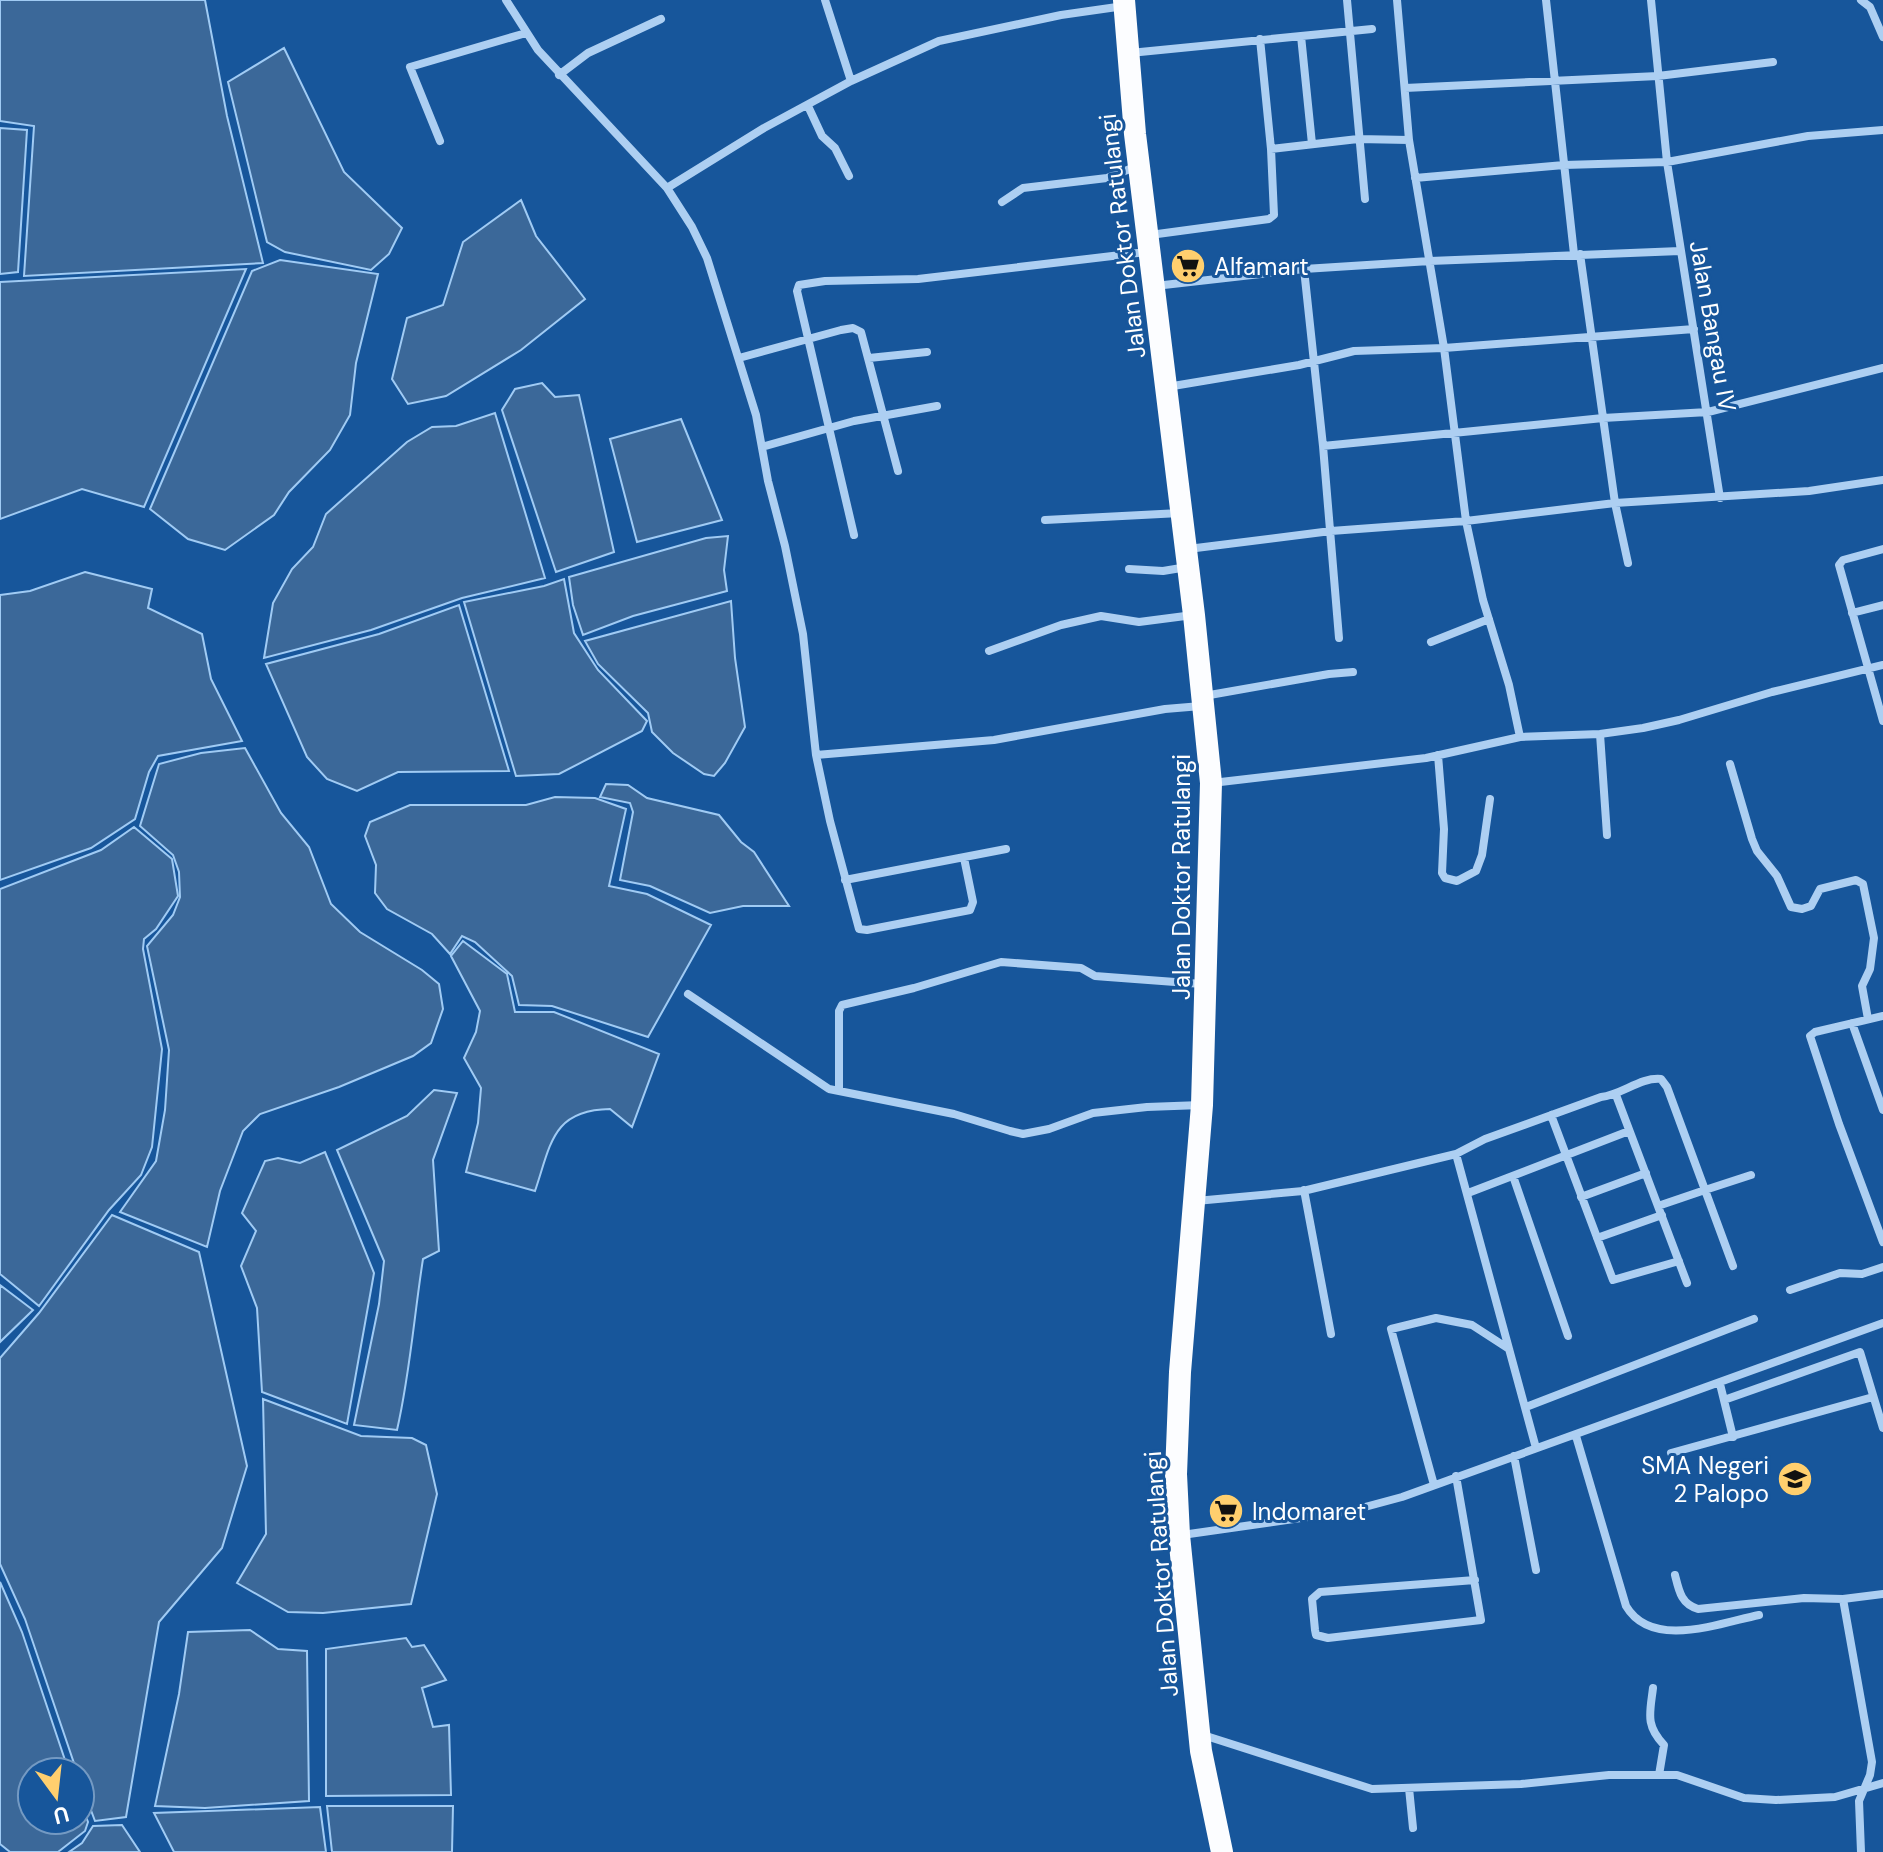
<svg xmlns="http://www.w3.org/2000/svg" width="1883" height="1852" viewBox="0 0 1883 1852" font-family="'DM Sans',sans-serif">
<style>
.water{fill:#3b6899;stroke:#a0cbf4;stroke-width:2}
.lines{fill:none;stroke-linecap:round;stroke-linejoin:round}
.minor{stroke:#adcff2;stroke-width:8}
.trunk{stroke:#fcfdff;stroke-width:22}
.labels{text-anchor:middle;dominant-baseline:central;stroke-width:6;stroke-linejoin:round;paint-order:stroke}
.street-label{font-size:24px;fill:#fff;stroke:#17569b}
.poi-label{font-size:24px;fill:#fff;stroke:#17569b;text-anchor:start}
</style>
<rect width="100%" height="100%" fill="#17569b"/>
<!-- water -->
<path class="water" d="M0 0H205L227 116 263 263 24 276 34 126 0 121Z
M284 48 344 172 402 228 389 254 371 270 285 252 267 242 228 82Z
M0 128 27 130 18 272 0 274Z
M521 200 536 236 585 299 521 350 446 396 408 404 392 379 407 318 443 305 463 242Z
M280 260 378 274 356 363 350 415 330 450 289 492 274 515 225 550 188 539 150 509 252 271Z
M246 269 144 507 82 489 0 519V282Z
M542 383 555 397 579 395 614 552 556 572 502 410 515 389Z
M495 413 545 578 462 598 371 630 264 658 273 603 292 569 313 547 326 514 407 442 432 427 456 426Z
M681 419 722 520 637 542 610 439Z
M728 536 724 570 727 591 633 616 583 635 573 605 569 577 706 538Z
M85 572 152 589 148 608 202 634 211 679 242 741 158 756 149 772 135 819 91 848 0 880V595L30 591Z
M564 579 574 633 598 670 647 721 642 731 559 774 516 776 464 602 544 586Z
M731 601 735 658 745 727 725 763 714 776 704 774 673 753 652 732 648 713 598 664 585 641Z
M459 605 509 771 398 772 357 791 327 779 307 757 266 664 379 634Z
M245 748 281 813 309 847 331 904 360 932 422 970 439 984 443 1009 431 1043 413 1056 339 1087 260 1114 243 1131 220 1191 207 1247 120 1212 156 1161 165 1110 169 1050 147 946 173 915 180 897 179 872 173 855 140 826 159 764 201 753Z
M606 784 628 785 647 798 719 815 741 842 754 852 789 906H743L710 913 650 886 620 880 633 812 630 803 600 797Z
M555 797 595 798 626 809 609 886 647 894 711 925 648 1037 552 1006 519 1005 512 976 475 942 462 936 450 954 432 934 387 909 375 893 376 865 365 836 370 822 410 805H526Z
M134 827 172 859 178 896 156 929 144 939 143 949 162 1049 152 1147 141 1175 109 1210 39 1306 0 1274V889L101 850Z
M463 941 507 974 515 1012H554L659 1054 632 1127 610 1109C552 1110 551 1144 535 1191L466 1172 478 1123 481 1088 464 1058 476 1032 480 1011 451 956Z
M434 1090 457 1093 433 1160 439 1251 423 1259C414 1316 410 1374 397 1430L354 1425 379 1304 384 1261 337 1150 407 1116Z
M325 1152 374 1273 347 1424 262 1392 257 1308 241 1266 256 1231 242 1213 265 1161 278 1158 300 1163Z
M112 1215 199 1252 247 1466 222 1548 159 1622 126 1817 95 1821 80 1781V1772H77L25 1619 0 1564V1358L39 1313Z
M0 1285 33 1310 0 1342Z
M263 1399 361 1436 412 1438 426 1445 437 1494 411 1604 323 1613 288 1612 237 1583 266 1534Z
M0 1582 22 1632 69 1772H32V1820H80V1801L88 1822 85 1831 58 1852H10L0 1844Z
M250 1630 278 1649 307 1651 309 1801 205 1808 155 1806 179 1694 188 1632Z
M406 1638 412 1647 424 1645 446 1680 422 1688 433 1727 449 1725 451 1795 326 1796V1649Z
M327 1806H453L452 1852H332Z
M320 1807 326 1852H174L154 1813Z
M122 1825 140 1852H69L82 1843 93 1826Z"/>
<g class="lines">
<!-- minor -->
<path class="minor" d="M506 0 538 50 667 188
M825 0 851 81
M1347 0 1365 199
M1397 0 1409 140 1444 348 1466 521 1483 600 1509 685 1520 737
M1546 0 1574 254
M1651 0 1667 162 1720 498
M1861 0 1870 7 1883 37
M1124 6 1061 15 939 41 851 81 764 128 667 188 692 227 707 258 756 415 768 481 785 546 803 634 816 755 994 740 1165 709 1201 706
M1301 36 1312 144
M1130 53 1372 29
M559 75 588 53 661 19
M1405 88 1658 76 1773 62
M808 106 822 136 835 148 849 176
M440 141 410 67 526 33
M1271 149 1358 139 1409 140
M1415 178 1564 165 1667 162 1808 136 1883 130
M1002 202 1023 188 1107 178 1135 167
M1150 235 1269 219 1274 215 1271 149 1260 39
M1580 254 1615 503 1628 563
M1304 269 1323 446 1339 638
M1155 286 1304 269 1430 261 1680 251
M739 358 841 330 853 328 861 332 898 471
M869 358 927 352
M1167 387 1299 365 1354 351 1444 348 1694 329
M1323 446 1603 418 1708 412 1883 368
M762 447 854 421 937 406
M1045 520 1180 513
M854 535 797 291 799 285 825 281 918 279 1146 252
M1188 549 1331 531 1466 521 1615 503 1809 491 1883 480
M1883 549 1843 560 1839 565 1883 721
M1129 569 1163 571 1187 567
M1852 613 1883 605
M1431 642 1489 619
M989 651 1061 625 1101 616 1139 622 1193 615
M1204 696 1329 674 1353 672
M1600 734 1607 835
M816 755 830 821 859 929 867 930 970 910 973 902 964 858
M1438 755 1444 829 1442 873 1445 878 1457 881 1476 871 1482 855 1490 799
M1730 764 1752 839 1757 851 1777 876 1791 907 1802 909 1811 906 1820 889 1856 880 1863 884 1874 938 1870 969 1862 986 1868 1019
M1212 783 1426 758 1520 737 1600 734 1643 728 1679 720 1772 692 1883 665
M845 880 1006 849
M688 994 829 1089 954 1114 1010 1131 1023 1134 1049 1129 1093 1113 1147 1107 1201 1105
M1883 1016 1815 1032 1810 1036 1839 1124 1883 1242
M1852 1023 1883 1110
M839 1091V1011L842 1005 914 988 1001 962 1081 968 1095 976 1108 977 1202 984
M1616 1095 1687 1283
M1551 1115 1613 1280 1679 1261
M1456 1154 1485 1139 1601 1097C1622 1095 1640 1077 1661 1079L1667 1087 1705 1190 1751 1175
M1513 1176 1568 1336
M1304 1190 1331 1334
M1468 1193 1629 1131
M1581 1197 1646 1173
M1196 1201 1303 1191 1456 1154 1536 1448
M1658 1206 1705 1190 1733 1266
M1597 1238 1662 1215
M1790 1290 1840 1273 1862 1274 1883 1267
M1720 1384 1733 1437
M1724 1400 1860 1352 1883 1428
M1526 1407 1754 1319
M1576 1436 1626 1606C1652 1650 1720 1623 1759 1615
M1671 1453 1873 1397
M1514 1456 1536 1570
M1456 1476 1481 1620 1328 1638 1316 1635 1315 1630 1312 1599 1320 1592 1475 1580
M1434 1485 1391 1329 1436 1318 1472 1325 1509 1349
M1182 1535 1350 1511 1402 1497 1883 1323
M1675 1575C1679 1591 1681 1604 1698 1609L1804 1598 1843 1599 1883 1594
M1843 1599 1872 1762 1870 1775 1859 1801 1861 1852
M1653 1688C1650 1713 1645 1725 1664 1745L1659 1775
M1203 1735 1372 1789 1521 1784 1609 1775H1677L1744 1798 1776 1800 1835 1797 1883 1783
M1409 1788 1413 1828"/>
<!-- trunk -->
<path class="trunk" d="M1124 0 1135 134 1194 615 1211 783 1202 1105 1180 1372 1176 1474 1179 1535 1201 1751 1222 1852"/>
</g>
<!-- icons -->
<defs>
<g id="supermarket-disc" transform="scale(1.8)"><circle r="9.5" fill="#ffcf6e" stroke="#17569b"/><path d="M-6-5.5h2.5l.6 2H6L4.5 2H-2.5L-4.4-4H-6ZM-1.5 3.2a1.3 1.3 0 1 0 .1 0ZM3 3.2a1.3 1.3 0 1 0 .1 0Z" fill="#111"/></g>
<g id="school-disc" transform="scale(1.8)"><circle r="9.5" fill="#ffcf6e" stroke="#17569b"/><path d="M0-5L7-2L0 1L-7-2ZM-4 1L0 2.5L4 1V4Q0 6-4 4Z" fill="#111"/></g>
</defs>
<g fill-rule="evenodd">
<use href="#supermarket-disc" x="1188" y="266"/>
<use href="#school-disc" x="1795" y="1479"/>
<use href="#supermarket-disc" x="1226" y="1511"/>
</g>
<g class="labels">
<!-- street labels -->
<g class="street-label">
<text transform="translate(1122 236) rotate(-97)">Jalan Doktor Ratulangi</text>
<text transform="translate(1713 326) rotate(80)">Jalan Bangau IV</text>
<text transform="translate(1181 877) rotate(-90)">Jalan Doktor Ratulangi</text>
<text transform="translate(1161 1574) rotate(-94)">Jalan Doktor Ratulangi</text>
</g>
<!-- poi labels -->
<g class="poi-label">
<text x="1214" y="266">Alfamart</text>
<text x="1769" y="1465" text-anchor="end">SMA Negeri<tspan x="1769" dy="28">2 Palopo</tspan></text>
<text x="1252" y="1511">Indomaret</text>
</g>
</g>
<!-- north arrow -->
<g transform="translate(56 1796) rotate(165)"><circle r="38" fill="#17569b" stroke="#749ac3" stroke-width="2"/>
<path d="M0-6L14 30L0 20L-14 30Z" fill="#ffcf6e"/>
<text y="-12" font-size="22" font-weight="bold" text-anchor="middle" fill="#ffffff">U</text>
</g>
</svg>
